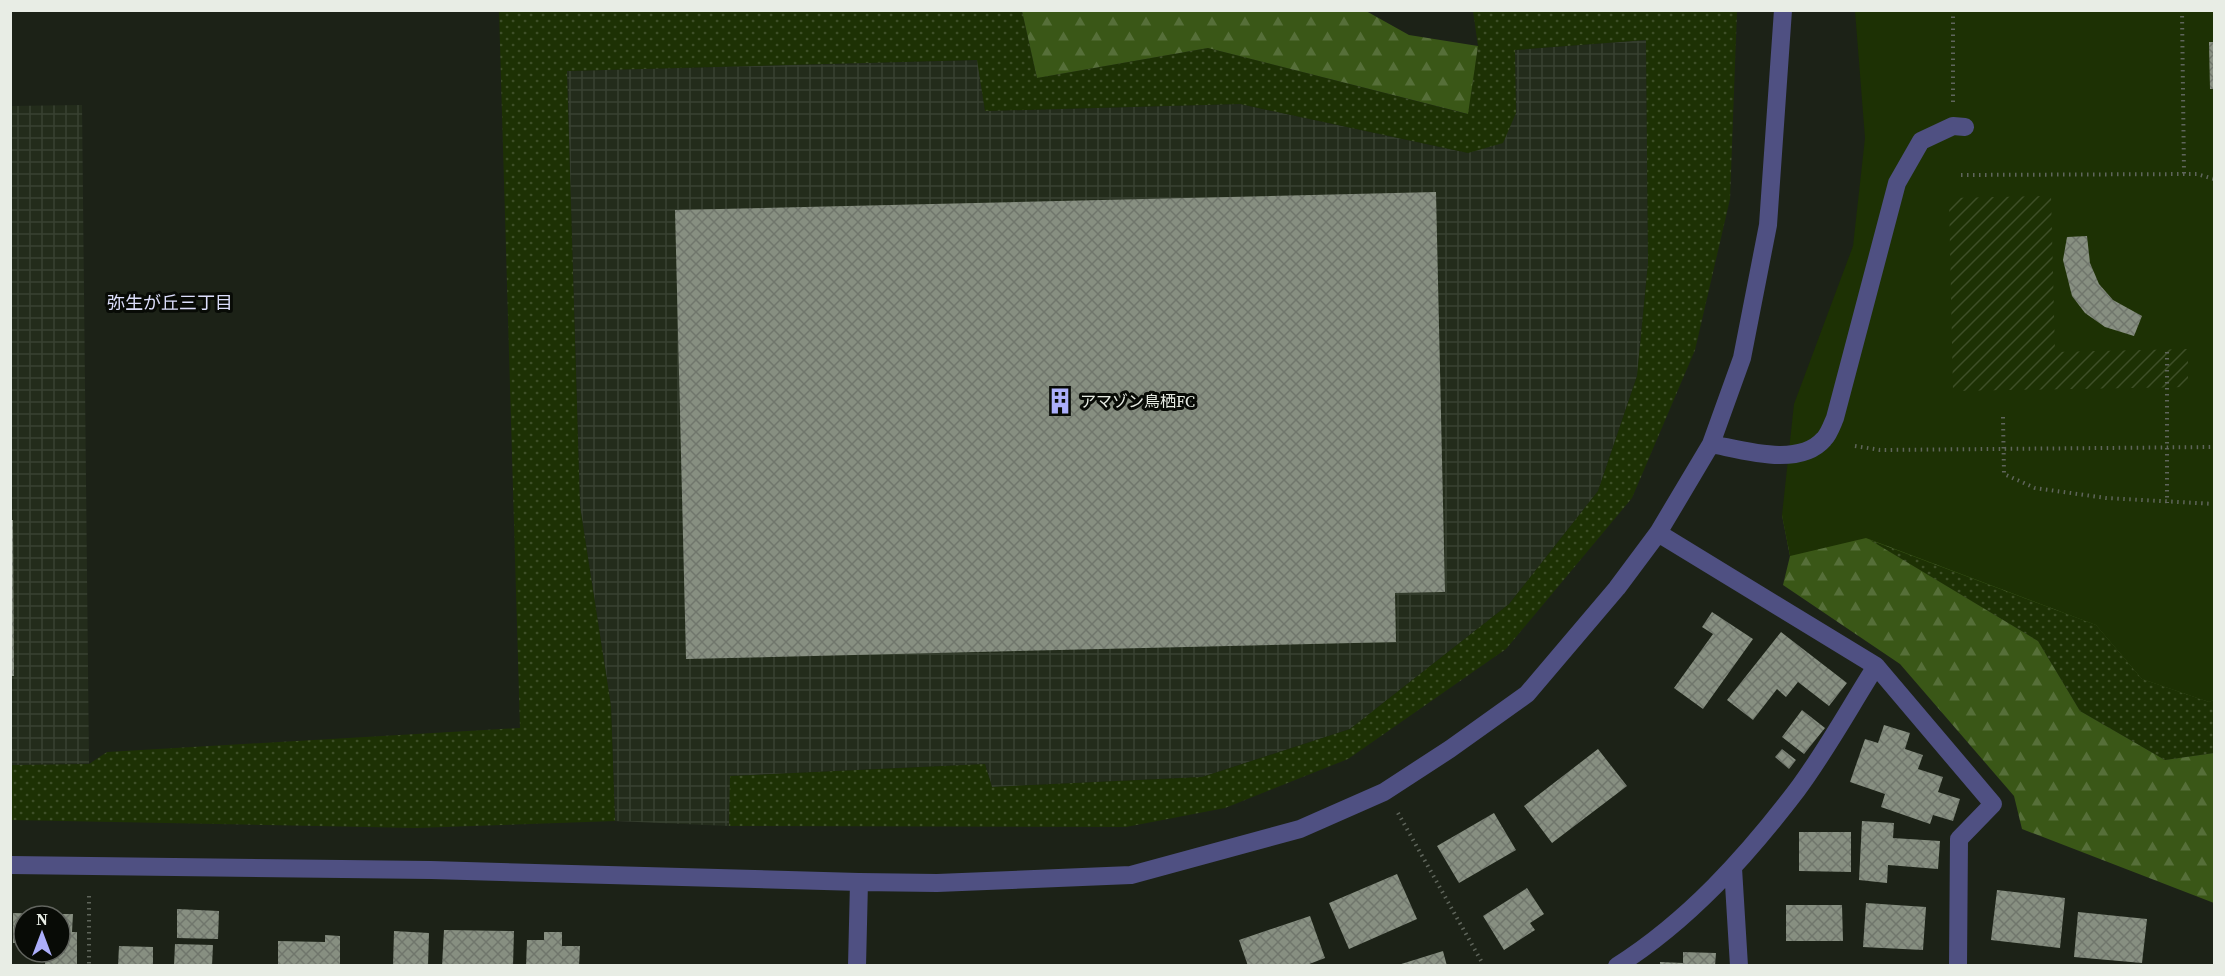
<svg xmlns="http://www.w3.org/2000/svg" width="2225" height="976" viewBox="0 0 2225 976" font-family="'Source Serif 4','Noto Sans JP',serif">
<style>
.industrial{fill:url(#industrial-grid)}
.grass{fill:url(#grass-dots)}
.forest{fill:url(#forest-firs)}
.park{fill:#1d3104}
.garden{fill:url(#garden-furrows)}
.building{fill:url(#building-cross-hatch)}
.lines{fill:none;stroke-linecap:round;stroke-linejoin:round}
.path{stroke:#5f655b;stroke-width:4;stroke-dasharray:1.5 4.5;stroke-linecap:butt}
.minor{stroke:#4f5082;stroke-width:18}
.labels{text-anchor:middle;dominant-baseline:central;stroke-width:6;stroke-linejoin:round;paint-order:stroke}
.poi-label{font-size:16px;fill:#e8ede5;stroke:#080b06;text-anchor:start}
.neighbourhood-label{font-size:18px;fill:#dcdefb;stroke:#080b06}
</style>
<defs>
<pattern id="industrial-grid" width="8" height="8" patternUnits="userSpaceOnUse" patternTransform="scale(1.5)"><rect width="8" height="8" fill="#232c1b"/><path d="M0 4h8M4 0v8" fill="none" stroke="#384131"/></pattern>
<pattern id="grass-dots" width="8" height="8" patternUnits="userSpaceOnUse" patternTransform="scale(1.5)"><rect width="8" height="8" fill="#1d3104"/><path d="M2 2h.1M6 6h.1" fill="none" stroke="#3e4f28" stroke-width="1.8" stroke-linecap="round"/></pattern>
<pattern id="forest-firs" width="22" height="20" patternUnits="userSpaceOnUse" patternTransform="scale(1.5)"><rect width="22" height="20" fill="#3a5717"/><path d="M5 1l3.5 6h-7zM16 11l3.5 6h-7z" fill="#566f39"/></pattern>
<pattern id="garden-furrows" width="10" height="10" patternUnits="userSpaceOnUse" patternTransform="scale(1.5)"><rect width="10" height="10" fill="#1d3104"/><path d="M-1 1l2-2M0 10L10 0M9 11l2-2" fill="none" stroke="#3e4f28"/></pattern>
<pattern id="building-cross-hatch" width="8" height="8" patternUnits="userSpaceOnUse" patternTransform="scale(1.5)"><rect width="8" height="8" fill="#878f81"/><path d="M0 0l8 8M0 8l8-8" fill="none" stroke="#70766c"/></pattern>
</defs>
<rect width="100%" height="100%" fill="#1c2217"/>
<!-- industrial -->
<path class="industrial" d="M1646 40 1648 263 1637 376 1598 491 1509 604 1350 729 1202 777 992 787 985 764 731 776 729 826 615 821 611 706 580 506 567 71 978 60 985 111 1240 104 1468 153 1516 113 1515 50Z
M82 105 89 764 11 765 10 106Z"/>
<!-- grass -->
<path class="grass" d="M499 11H1022L1037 78 1208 48 1467 114 1478 46 1473 11H1737L1730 199 1695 350 1632 498 1506 649 1348 759 1225 808 1126 827 729 826 730 776 985 764 992 787 1202 777 1350 729 1509 604 1598 491 1637 376 1648 263 1646 40 1515 50 1516 113 1503 143 1468 153 1240 104 985 111 977 60 567 71 580 506 611 706 615 821 416 828 11 820V765L89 764 107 752 520 728Z
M1866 538 2096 625 2142 679 2209 702 2214 700V753L2165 760 2080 711 2038 641Z"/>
<!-- forest -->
<path class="forest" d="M1022 11H1366L1409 35 1478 46 1468 114 1208 48 1037 78Z
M1884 422 2214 700 2209 702 2142 679 2096 625 1870 540 2038 641 2080 711 2165 760 2214 753V903L2022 829 2014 796 1900 664 1783 585 1790 556 1782 515 1846 479Z"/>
<!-- park -->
<path class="park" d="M1855 11H2214V700L2209 702 2142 679 2096 625 1866 538 1790 556 1782 515 1794 404 1853 246 1865 138Z"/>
<!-- garden -->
<path class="garden" d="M2051 196 2055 352 2188 349V387L1953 391 1949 198Z"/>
<!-- building -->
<path class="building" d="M2209 42H2214V89H2210Z
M1436 192 1445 592 1395 593 1396 642 686 659 675 210Z
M2087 236 2090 263 2099 284 2113 300 2142 316 2134 336 2105 327 2085 313 2072 296 2063 260 2067 237Z
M10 520H13L14 676H10Z
M1712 612 1753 639 1703 709 1674 688 1713 634 1702 627Z
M1781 632 1847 683 1829 706 1798 682 1786 697 1777 689 1753 720 1727 700Z
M1802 710 1825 728 1804 754 1782 737Z
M1884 725 1910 733 1905 749 1923 755 1918 769 1943 777 1938 792 1960 799 1953 821 1933 815 1930 824 1881 807 1885 794 1850 782 1865 739 1878 743Z
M1598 749 1627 786 1552 843 1524 806Z
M1782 749 1796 760 1789 769 1775 757Z
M1494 813 1516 850 1459 883 1437 846Z
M1862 821 1894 823 1893 838 1940 841 1938 869 1888 865 1887 883 1859 880Z
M1799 832H1851V872L1799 871Z
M1397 874 1417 919 1349 949 1329 903Z
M1527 888 1544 914 1530 923 1535 930 1504 950 1483 916Z
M1997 890 2065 898 2060 948 1991 940Z
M1866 903 1926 907 1923 950 1863 947Z
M1786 905H1842L1843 941H1786Z
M177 909 219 911 218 939 177 938Z
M2078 912 2147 919 2142 963 2074 957Z
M13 913 50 914V916H24V943H13Z
M60 914H73L72 932H77V966H45V952H60Z
M1310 916 1325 958 1304 966H1248L1239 940Z
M444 930 514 931 513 966H442Z
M394 931 429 933 428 966H393Z
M544 932H562V946H580L579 966H526L527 940H544Z
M325 935 340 936V966H278V941L325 942Z
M175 944 213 945 212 966H174Z
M119 946 153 947V966H118Z
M1443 951 1447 966H1398V965Z
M1683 952 1716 953 1715 966H1660V962L1683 963Z"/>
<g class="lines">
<!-- path -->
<path class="path" d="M2182 10 2184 174
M1953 102V10
M1961 175 2197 174 2214 179
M2167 352V503
M2003 417 2004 474 2035 488 2106 498 2214 504
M1855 446 1880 450 2214 447
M1398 813 1484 966
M89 896V966"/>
<!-- minor -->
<path class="minor" d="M1711 444C1743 450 1799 468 1824 439 1829 434 1832 425 1835 418L1897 183 1921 141 1953 126 1965 127
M1658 533 1876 666
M10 865 431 870 859 882 937 883 1131 875 1300 829 1384 792 1450 749 1527 694 1617 588 1658 533 1711 444 1742 358 1768 225 1783 10
M1733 868 1739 966
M857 966 859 882
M1617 966C1688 921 1746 857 1797 790 1826 751 1850 707 1876 666L1993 804 1959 839 1958 966"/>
</g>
<!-- icons -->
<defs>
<g id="building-bare" transform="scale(2.07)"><path d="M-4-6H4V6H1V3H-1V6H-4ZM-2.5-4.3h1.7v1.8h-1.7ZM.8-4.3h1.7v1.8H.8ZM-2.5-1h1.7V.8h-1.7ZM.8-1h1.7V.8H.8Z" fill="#acaffb" stroke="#080b06" stroke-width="2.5" paint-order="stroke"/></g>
</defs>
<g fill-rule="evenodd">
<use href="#building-bare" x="1060" y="401"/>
</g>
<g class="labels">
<!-- poi labels -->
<g class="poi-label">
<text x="1080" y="401">アマゾン鳥栖FC</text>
</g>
<!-- neighbourhood labels -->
<g class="neighbourhood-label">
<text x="170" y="302">弥生が丘三丁目</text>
</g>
</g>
<!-- border -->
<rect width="2225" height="976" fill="none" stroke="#e8ede5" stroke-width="24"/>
<!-- north arrow -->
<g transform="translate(42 934)"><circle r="28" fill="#080b06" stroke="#62655f" stroke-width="1.5"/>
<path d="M0-4.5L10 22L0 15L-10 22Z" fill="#acaffb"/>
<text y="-9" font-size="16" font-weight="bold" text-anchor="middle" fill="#e8ede5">N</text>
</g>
</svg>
